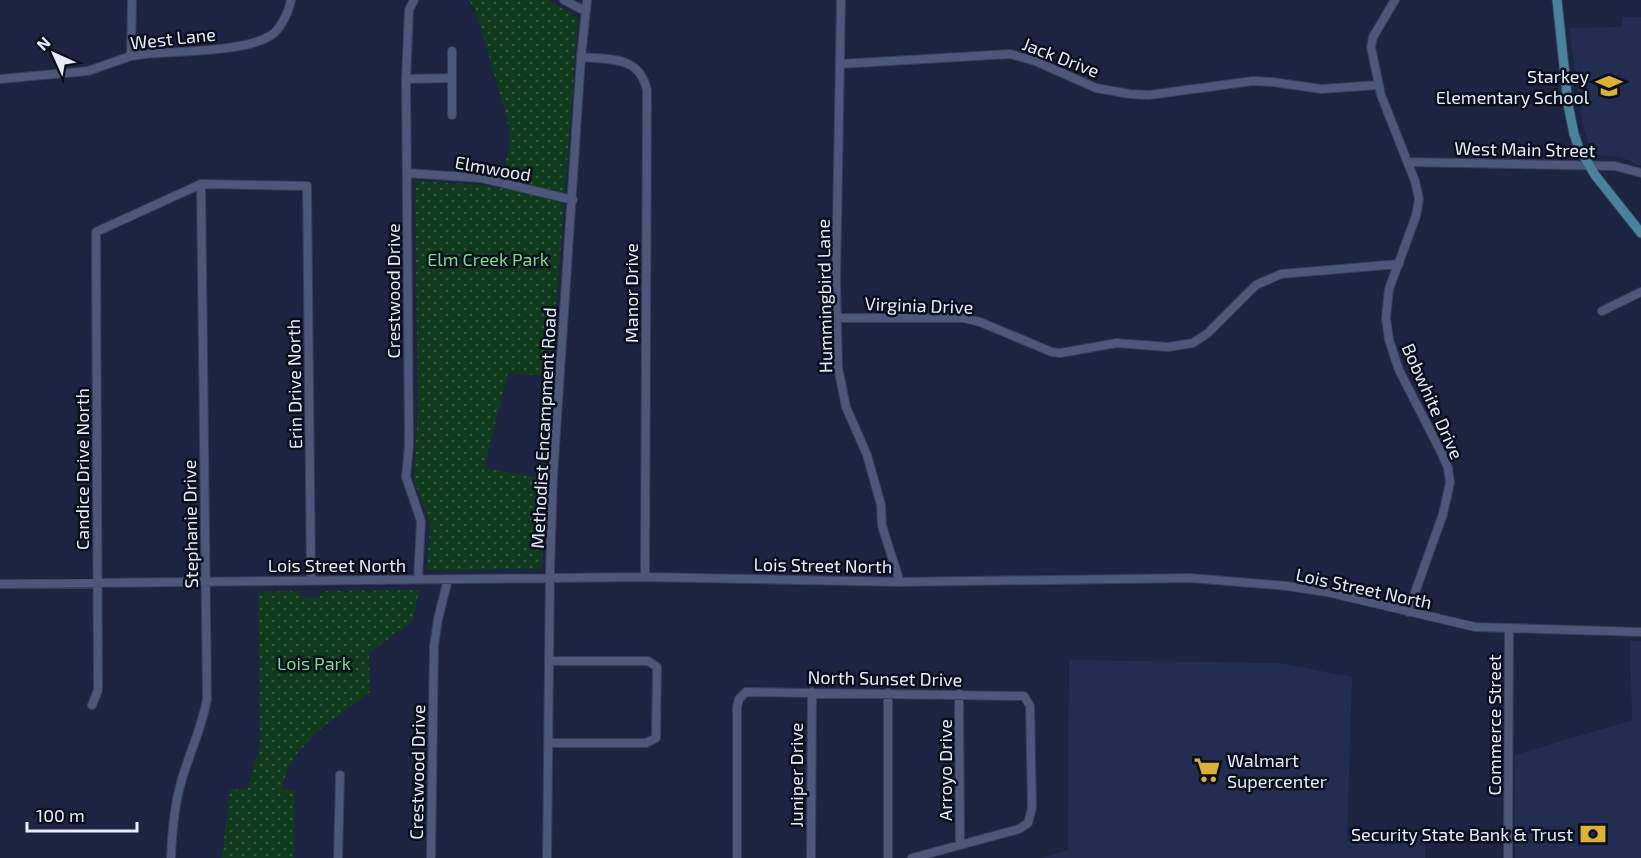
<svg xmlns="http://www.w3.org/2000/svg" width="1641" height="858" viewBox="0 0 1641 858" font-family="'Exo 2',sans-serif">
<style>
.built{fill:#232d52}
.grass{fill:url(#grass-dots)}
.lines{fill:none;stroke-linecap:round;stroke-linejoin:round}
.minor-casing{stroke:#383d57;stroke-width:10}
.major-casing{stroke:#383d57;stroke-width:11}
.minor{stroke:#4c5779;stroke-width:8}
.major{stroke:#47839a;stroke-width:9}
.labels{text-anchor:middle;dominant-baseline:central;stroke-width:5;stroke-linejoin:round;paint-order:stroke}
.street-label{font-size:18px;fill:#e6ecfc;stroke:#0a0f1c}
.poi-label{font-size:18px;fill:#e6ecfc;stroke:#0a0f1c;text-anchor:end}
.park-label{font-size:18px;fill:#73df8d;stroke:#0a0f1c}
</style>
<defs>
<pattern id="grass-dots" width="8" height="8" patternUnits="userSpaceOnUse" patternTransform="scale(1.5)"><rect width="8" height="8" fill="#0f3b1c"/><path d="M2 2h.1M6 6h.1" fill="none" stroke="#32583e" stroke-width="1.8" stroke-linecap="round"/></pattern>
</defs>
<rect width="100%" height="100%" fill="#1c2442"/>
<!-- built -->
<path class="built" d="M1622 17H1641V166L1620 157 1599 155 1590 147 1583 126 1569 28 1622 27Z
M1630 641H1641V858H1515V755L1632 720Z
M1069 660 1279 663 1352 677 1347 841 1425 835V858H1042L1068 850Z"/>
<!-- grass -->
<path class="grass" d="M469 0H548L578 18 551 376 508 373 484 468 545 479 542 569 427 570 430 522 414 480 418 408 415 181 483 185 501 189 503 173 510 143 507 118 476 12Z
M419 590 413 621 369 653 370 692 316 732 289 764 281 790H295L294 858H222L230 789 247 790 260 746 258 592 296 591 300 593 303 598H319L321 593 326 591Z"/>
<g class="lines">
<!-- minor casing -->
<g class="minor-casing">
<path id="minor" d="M414 0 409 10 406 79 409 445 406 477 421 521 418 579
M564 0 585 11
M841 0 836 282 838 367 846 407 867 455 881 505 882 526 900 582
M1395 0 1373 37 1371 47 1381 95 1415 181 1419 199 1416 216 1389 289 1386 318 1389 340 1399 370 1441 452 1448 468 1450 483 1443 514 1408 612
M131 56 132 0
M581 57C610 60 639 55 647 90L645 577
M840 64 1010 54 1035 61 1096 88 1130 94 1149 95 1253 81 1273 82 1321 89 1378 85
M0 79 88 71 131 56 145 54C178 51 243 52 270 36 280 31 289 11 291 0
M406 79 452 78
M452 115V51
M1408 162 1615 166 1641 173
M407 173 481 178 573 200
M1602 311 1641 292
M837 318H964L980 322 1052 352 1060 353 1117 343 1168 347 1193 343 1208 333 1256 285 1281 274 1399 264
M0 584 645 577 900 582 1190 578 1287 586 1327 592 1475 627 1641 632
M888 693V858
M959 694 960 845
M92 705 98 690 96 232 201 184 307 186 311 581
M548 743H646L656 738 657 667 648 661H550
M171 858C172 831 174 805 182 779 190 752 202 727 207 699L201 184
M338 858 340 775
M431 858 434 646 438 619 448 579
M547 858 550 571 553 477 581 57 587 0
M737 858V707L739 699 746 692 1024 696 1030 706 1032 808 1028 823 1019 829 912 858
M811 858 812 692
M1508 858 1509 629"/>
</g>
<!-- major casing -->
<g class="major-casing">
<path id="major" d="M1557 0 1568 104 1574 134 1579 148 1595 175 1641 233"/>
</g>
<!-- minor -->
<use href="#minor" class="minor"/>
<!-- major -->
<use href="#major" class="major"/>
</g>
<!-- icons -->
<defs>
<g id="school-bare" transform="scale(2.07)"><path d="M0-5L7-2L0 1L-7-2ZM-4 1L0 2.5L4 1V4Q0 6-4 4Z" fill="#dbb233" stroke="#0a0f1c" stroke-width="2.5" paint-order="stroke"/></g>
<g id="supermarket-bare" transform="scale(2.07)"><path d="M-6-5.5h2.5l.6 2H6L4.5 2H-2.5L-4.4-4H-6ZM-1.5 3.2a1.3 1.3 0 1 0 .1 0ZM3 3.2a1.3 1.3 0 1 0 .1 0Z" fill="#dbb233" stroke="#0a0f1c" stroke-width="2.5" paint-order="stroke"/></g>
<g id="bank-bare" transform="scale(2.07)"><path d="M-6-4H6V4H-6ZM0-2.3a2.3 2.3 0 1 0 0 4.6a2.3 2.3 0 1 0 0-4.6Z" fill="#dbb233" stroke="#0a0f1c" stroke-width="2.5" paint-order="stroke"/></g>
</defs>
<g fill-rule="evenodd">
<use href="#school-bare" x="1609" y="86"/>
<use href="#supermarket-bare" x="1207" y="770"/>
<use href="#bank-bare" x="1593" y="834"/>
</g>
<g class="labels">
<!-- street labels -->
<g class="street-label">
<text transform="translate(173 38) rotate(-6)">West Lane</text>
<text transform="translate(1061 57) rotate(21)">Jack Drive</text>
<text transform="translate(1525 149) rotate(1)">West Main Street</text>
<text transform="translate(493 168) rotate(10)">Elmwood</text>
<text transform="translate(393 291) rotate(-90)">Crestwood Drive</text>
<text transform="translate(631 293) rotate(-90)">Manor Drive</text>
<text transform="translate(824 296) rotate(-91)">Hummingbird Lane</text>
<text transform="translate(919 305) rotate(2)">Virginia Drive</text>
<text transform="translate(294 384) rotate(-91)">Erin Drive North</text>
<text transform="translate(1433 401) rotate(66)">Bobwhite Drive</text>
<text transform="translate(543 428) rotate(-87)">Methodist Encampment Road</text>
<text transform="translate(82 469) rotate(-90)">Candice Drive North</text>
<text transform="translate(190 524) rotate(-91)">Stephanie Drive</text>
<text x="337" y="565">Lois Street North</text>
<text transform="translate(823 565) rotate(1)">Lois Street North</text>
<text transform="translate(1364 588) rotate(12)">Lois Street North</text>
<text transform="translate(885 678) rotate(1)">North Sunset Drive</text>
<text transform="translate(1494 725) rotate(-90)">Commerce Street</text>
<text transform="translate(945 770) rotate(-90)">Arroyo Drive</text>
<text transform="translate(417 772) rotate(-89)">Crestwood Drive</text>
<text transform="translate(796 775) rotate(-90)">Juniper Drive</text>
</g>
<!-- poi labels -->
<g class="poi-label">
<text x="1589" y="76">Starkey<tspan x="1589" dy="21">Elementary School</tspan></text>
<text x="1227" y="760" text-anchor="start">Walmart<tspan x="1227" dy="21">Supercenter</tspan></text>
<text x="1573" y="834">Security State Bank &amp; Trust</text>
</g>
<!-- park labels -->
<g class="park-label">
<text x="488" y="259">Elm Creek Park</text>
<text x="314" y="663">Lois Park</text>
</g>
</g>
<!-- north arrow -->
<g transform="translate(54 54) rotate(315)" stroke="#0a0f1c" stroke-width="4.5" paint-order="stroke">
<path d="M0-4.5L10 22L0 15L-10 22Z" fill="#e6ecfc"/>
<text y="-9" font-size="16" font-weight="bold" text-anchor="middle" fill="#e6ecfc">N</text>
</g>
<!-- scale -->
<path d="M27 822v9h110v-9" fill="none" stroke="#e6ecfc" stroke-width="3"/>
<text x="36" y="822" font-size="18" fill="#e6ecfc" stroke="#0a0f1c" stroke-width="4.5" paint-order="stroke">100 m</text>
</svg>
